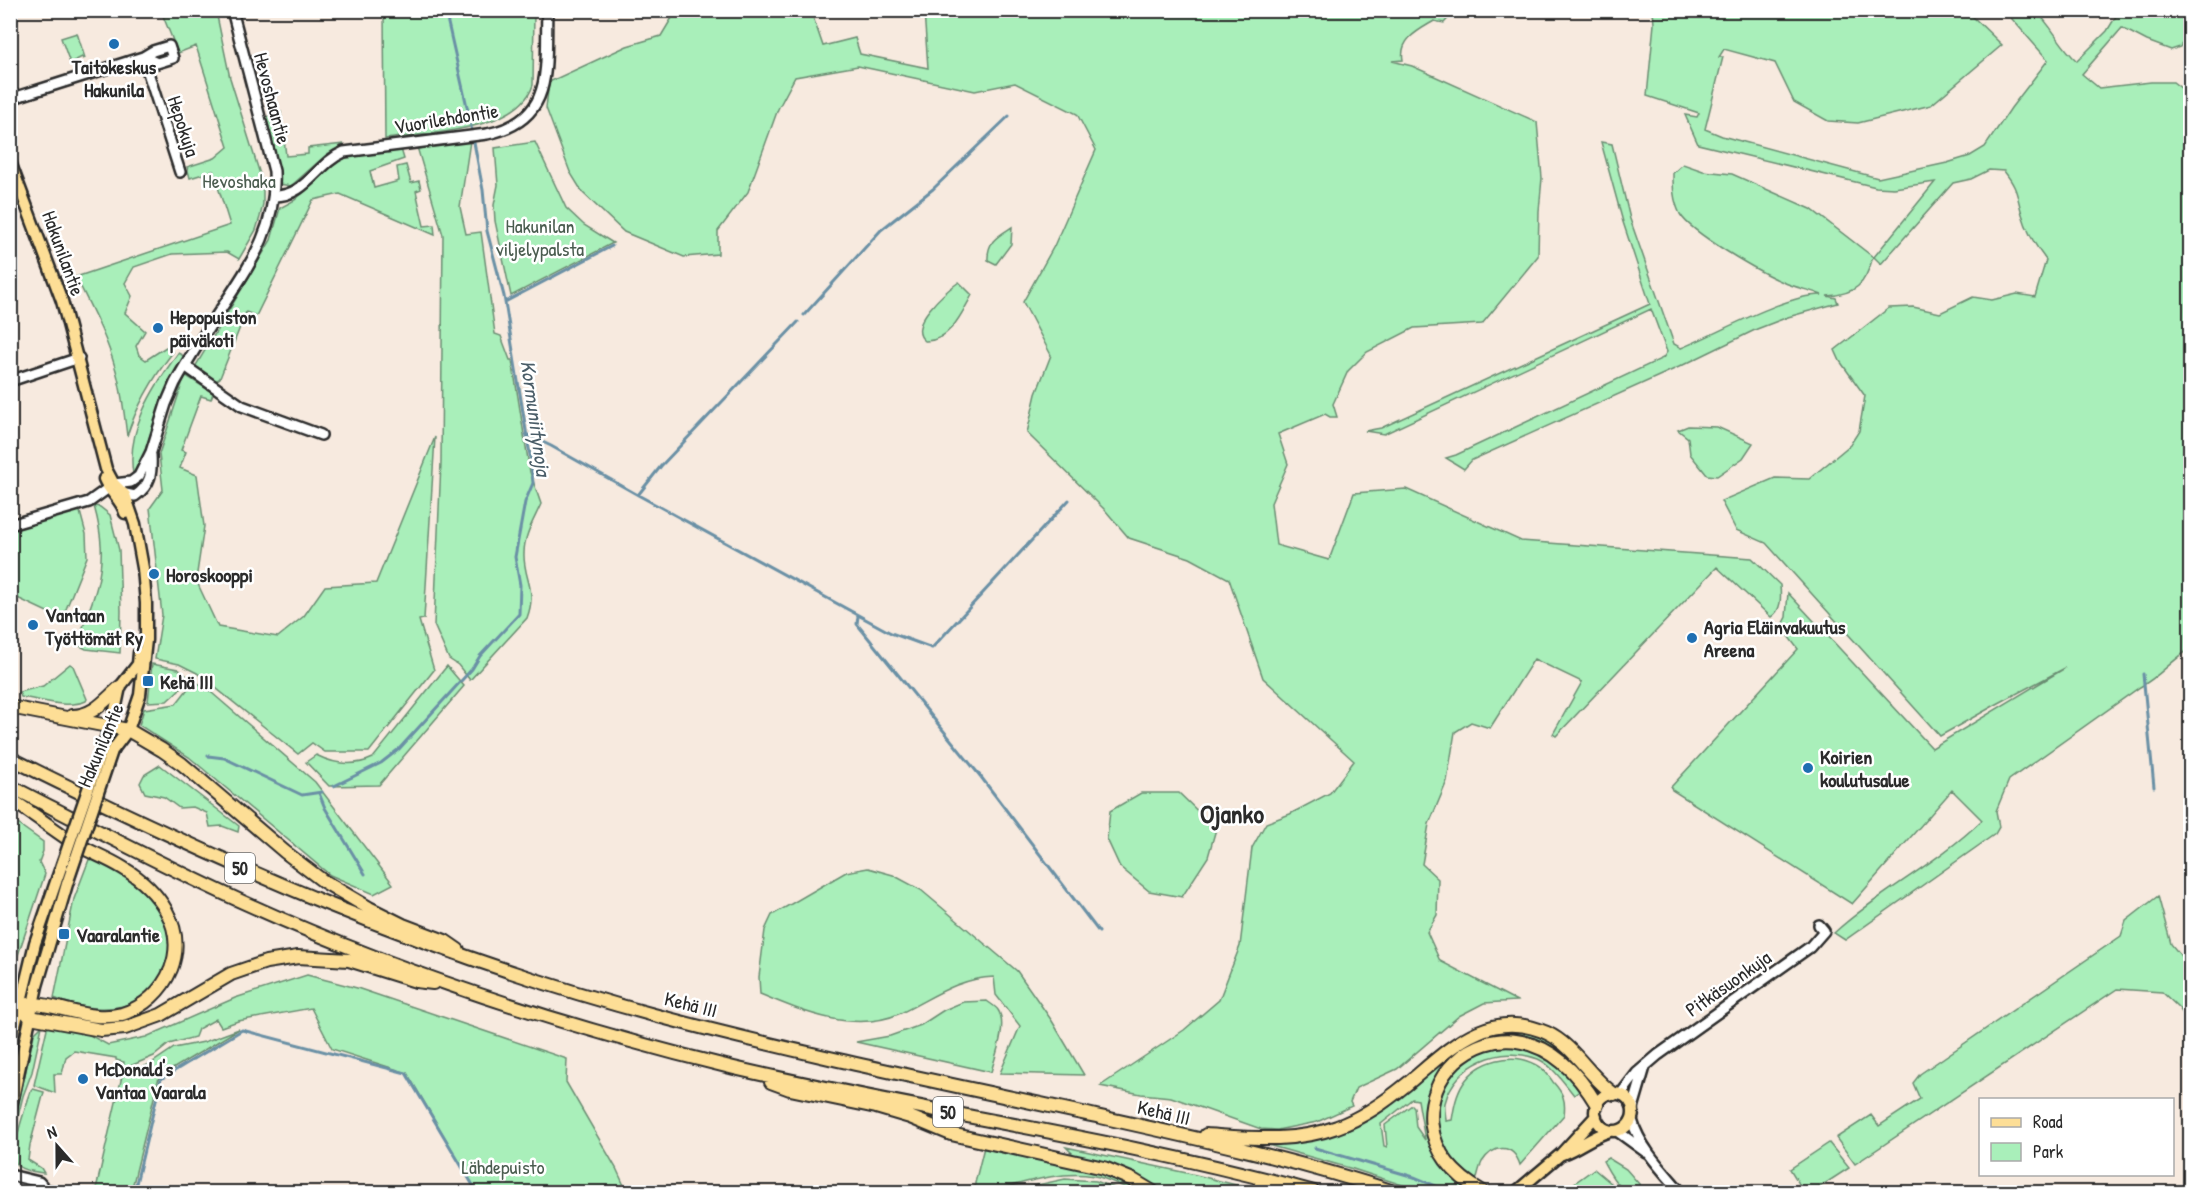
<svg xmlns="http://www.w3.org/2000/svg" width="2201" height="1203" viewBox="0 0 2201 1203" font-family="'Patrick Hand',sans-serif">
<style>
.green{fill:#a9efba;stroke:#6a8d72;stroke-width:1.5;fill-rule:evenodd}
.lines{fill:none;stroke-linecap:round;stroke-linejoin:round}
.stream{stroke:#6a90a5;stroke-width:3}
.minor-casing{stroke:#2b2b2b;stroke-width:14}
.major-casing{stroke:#2b2b2b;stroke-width:15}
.highway-casing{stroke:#2b2b2b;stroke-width:16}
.minor{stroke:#fff;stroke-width:9}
.major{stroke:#fdde96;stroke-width:10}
.highway{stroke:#fdde96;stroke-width:12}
.major-bridge-casing{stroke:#2b2b2b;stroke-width:15;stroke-linecap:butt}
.major-bridge{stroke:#fdde96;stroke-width:10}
.poi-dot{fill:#1f6fb2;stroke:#fff;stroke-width:2}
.labels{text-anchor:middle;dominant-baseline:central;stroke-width:5;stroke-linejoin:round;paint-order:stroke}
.shield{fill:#fff;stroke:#6b6b6b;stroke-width:1.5}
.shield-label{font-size:18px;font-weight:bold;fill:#2b2b2b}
.poi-label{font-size:20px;font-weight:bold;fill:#2b2b2b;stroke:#fff;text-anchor:start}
.street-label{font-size:20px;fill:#2b2b2b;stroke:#fff}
.park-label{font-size:20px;fill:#4a5c4f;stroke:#fff}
.water-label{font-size:21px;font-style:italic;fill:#4a5d68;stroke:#fff}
.district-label{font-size:26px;font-weight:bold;fill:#2b2b2b;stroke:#fff}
</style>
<rect width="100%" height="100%" fill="#f7eadf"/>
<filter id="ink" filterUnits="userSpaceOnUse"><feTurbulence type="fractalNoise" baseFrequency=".0167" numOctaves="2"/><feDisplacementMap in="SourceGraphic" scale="12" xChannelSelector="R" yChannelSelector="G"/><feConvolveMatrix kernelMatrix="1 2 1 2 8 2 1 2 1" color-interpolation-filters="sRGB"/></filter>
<g filter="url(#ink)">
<!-- green -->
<path class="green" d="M161 11H216L230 78 263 184V204L260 217 256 230 239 259 227 252 172 254 134 267 125 283 132 296 125 313 145 331 136 346 139 355 146 360 166 347 173 352C153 378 137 405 127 436 124 413 122 389 115 367 106 335 90 306 76 277L230 225 213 171 190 178 187 167 215 158 228 147 196 46 178 53Z
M384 11H534L533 85C519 131 424 134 385 139Z
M676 11H811L823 46 855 38 860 54 928 68 924 11H1455L1444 23 1434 21C1419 30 1399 39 1403 60L1392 61 1412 66 1537 122 1542 178 1539 211 1538 256 1482 324 1414 328 1367 352 1348 371 1333 404 1337 417H1330L1325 414 1278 434 1288 464 1271 503 1276 545 1329 560 1354 493 1406 489 1521 541 1752 558 1780 585C1781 597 1782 610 1771 617L1717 567 1556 736 1553 734 1582 682 1534 659 1490 728 1471 722 1455 732 1447 781 1429 824 1422 864 1438 879 1437 915 1427 932 1440 961 1517 1001 1484 1003 1459 1016 1397 1069 1356 1088 1350 1102 1352 1106 1317 1122 1277 1130 1261 1129 1171 1097 1141 1094 1100 1086 1184 1030 1219 1000 1240 946 1252 848 1266 823 1290 814 1330 793 1354 761 1263 678 1229 579 1190 558 1129 538 1105 510 1027 433 1036 394 1051 355 1023 302 1054 246 1096 150 1077 114 1015 83 975 91 858 66 795 77 778 109 748 192 718 231V254L684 257 624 232 583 193 570 172 546 108 549 82 627 46 661 36Z
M1653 11H1967L2002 45 1931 105 1858 123 1828 121 1794 102 1775 63 1724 49 1719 57H1723L1705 129 1722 136 1878 178 1947 163 1970 156 1985 147 2011 108 2048 60 2005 11H2036C2052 26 2060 46 2077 61L2107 31 2118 13V11H2190V27L2180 47 2171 50 2147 41 2122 28 2082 74 2099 88 2151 82H2173L2190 95V649C2172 660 2159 677 2140 687L2009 780 1996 811 1999 827 1995 834 1845 940 1834 933C1880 891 1937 864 1982 820L1952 790 1852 904 1672 790 1671 787 1798 649 1781 627 1786 617 1788 593 1932 748 2065 668 1997 704 1940 736 1766 543 1736 530 1721 501 1775 478 1809 479 1850 445 1859 431 1865 396 1840 361 1835 350 1889 308 1913 307 1940 313 1973 297 1992 300 2017 294 2035 297 2046 260C2035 246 2027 231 2022 214 2016 193 2018 189 2004 171L1989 170 1971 179 1953 183 1881 264 1874 257 1935 182 1894 188 1876 187 1698 144 1685 115 1697 117 1699 113 1647 96 1654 24Z
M77 33 85 58 83 59 82 57 70 63 61 38Z
M281 112 286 156 308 154V148L344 144 327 154 291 186 279 184 274 146 266 117Z
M470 141 460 207 466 234 481 232 495 334 501 336 510 360H512L530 472 541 504C534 520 524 535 524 553 523 579 538 589 527 618L470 680 458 665 449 659 434 625 441 463 443 235 417 147Z
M535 142 566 208 584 225 613 243 511 296 495 221 494 205 498 185 495 148Z
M1601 142 1612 144 1630 219 1674 344 1681 348C1717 334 1786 294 1822 295 1810 290 1796 288 1783 282 1761 273 1691 233 1680 214 1673 200 1673 188 1673 173L1683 164 1703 171 1732 174 1811 209 1873 257C1865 285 1856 294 1827 296L1836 298 1838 303 1788 317 1757 329 1679 367 1472 460 1464 469 1446 458 1456 455 1663 358 1667 352 1651 309 1384 434 1365 431 1381 428 1650 304 1623 222Z
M401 149 404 159 370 171 374 188 399 181 397 167 406 165 411 183 419 181 421 189 416 191 424 226 434 225 435 235 340 194 313 200 256 316 246 312 220 378 214 382 195 367 271 240 280 208 295 200 337 162 348 157Z
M1012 227 1011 244 996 264 988 260C987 241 998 236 1012 227Z
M959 282 972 295C962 313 949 342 925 341 905 326 946 291 959 282Z
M178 353 184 356 162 399 140 466 133 474C126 429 153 388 178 353Z
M185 375 213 393 211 399 201 396 181 450 186 452 180 468 197 475 204 526 196 580 218 627 278 637 304 616 325 586 376 583 435 437 424 619 419 620 434 670 369 752H325L312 743 298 754 197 673 179 664 155 659 162 615 150 508 163 490 159 454Z
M1688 426 1717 427 1753 443 1743 458 1717 476 1707 475 1690 454 1688 438 1678 430Z
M94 506 100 507 110 515 119 550 121 611 120 653 86 649 78 645C82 625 92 606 97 586 104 558 102 534 94 506Z
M79 508 86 534 87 557 62 619 11 595V529Z
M70 664 73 666 87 699 86 701C67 709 41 700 21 697L19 692 43 686Z
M152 664 178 669 187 676 182 687 167 701 148 702Z
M447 666 464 686 379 785 329 786 306 762 316 755C334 764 354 767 373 758Z
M194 681 205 687 315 782 393 884 374 894 330 875 189 757 139 725 144 709 176 704Z
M160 765 239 826 238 832 222 826 210 827 207 813 193 807 179 808 164 797 145 793 140 783 144 775Z
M1141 793H1179L1216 829 1208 857 1182 897 1149 891 1120 867 1107 839 1110 811Z
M11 819 43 842V851L39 862 45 874 11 976Z
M90 857C116 870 148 885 162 912 170 928 172 944 167 961 154 1014 97 1016 54 998L74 899Z
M868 868 893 875 921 890 1017 971 1052 1021 1084 1075 1000 1073 1020 1026 996 995 994 977C958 978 932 998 901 1013 855 1034 803 1012 760 994L759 977 765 930 772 915 846 872Z
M2158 896 2171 944 2190 967V1024L2179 1008 2162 992 2117 989 1855 1164 1836 1138 1871 1115 1879 1126 1920 1099 1913 1083 1920 1074 2121 936 2126 921Z
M307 975 357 988 567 1059 566 1082 616 1168 627 1192H477L407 1073 332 1049 311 1008 238 1021 221 1027 216 1019 198 1029 195 1037 169 1044 154 1056 123 1069 124 1062 116 1060V1058L74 1051 66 1057 62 1074H54L55 1093 34 1085 48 1024 82 1031 108 1045 146 1037 235 998Z
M987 1001C991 1004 996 1007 998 1010 1008 1024 995 1057 991 1072L856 1042 890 1036 921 1025 944 1010 963 1002Z
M42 1026 32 1072 23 1096 11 1145V1127L20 1097 34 1034Z
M1511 1028 1551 1039 1586 1073 1581 1076C1571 1064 1562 1052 1548 1045 1502 1021 1443 1046 1430 1096 1428 1104 1429 1112 1430 1119 1430 1130 1430 1141 1434 1151 1442 1168 1459 1180 1472 1191L1471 1192H1424L1353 1169 1268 1145 1319 1138 1345 1130 1371 1118 1389 1107 1448 1055 1478 1035ZM1412 1099 1418 1100 1425 1140 1416 1127 1414 1107 1412 1105 1385 1125 1387 1147 1384 1146 1381 1124Z
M239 1029 159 1077 131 1192H107L96 1189 122 1076 150 1064 174 1048 204 1042Z
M1510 1045C1550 1053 1555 1062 1581 1090L1574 1095C1564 1083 1552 1065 1538 1059 1502 1045 1455 1063 1445 1103 1444 1108 1446 1116 1446 1121L1452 1120C1454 1108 1456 1095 1463 1084 1478 1060 1513 1051 1537 1065 1544 1068 1549 1076 1553 1082 1563 1093 1566 1100 1564 1115L1520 1165C1513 1143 1494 1144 1482 1162 1479 1168 1478 1175 1476 1181 1464 1170 1453 1161 1445 1147 1425 1108 1450 1059 1492 1048 1497 1046 1504 1046 1510 1045Z
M33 1089 44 1092 30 1145 28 1160 41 1168 44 1173C36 1172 22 1171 17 1165 8 1154 27 1104 31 1091Z
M1829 1143 1849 1168 1812 1192H1804L1790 1169Z
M984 1147C1036 1158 1097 1163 1143 1192 1128 1192 1110 1178 1094 1176 1058 1170 1021 1184 987 1192H978L975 1188V1183Z
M1066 1147 1196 1175 1264 1192H1161L1148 1184 1075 1156Z
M1608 1158 1626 1169 1646 1192C1619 1193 1615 1183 1603 1161Z
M1594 1169 1612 1184 1617 1192H1562Z
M1065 1179 1096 1181 1125 1192H1006Z"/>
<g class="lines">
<!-- stream -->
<path class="stream" d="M505 302 612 246
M804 315 881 230 933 189 1009 116
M526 434 551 446 638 495 661 466 798 322
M638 495 891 633 932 648 1069 500
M858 616 857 624 981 777 1099 932
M2143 674 2154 787
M208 756 224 758 302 795 322 792
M334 786 381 763 399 749 472 669 480 656 519 614 520 585 515 557 525 502 533 483 530 455 504 296 487 231 483 190 468 111 445 10
M319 793 325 808 365 874
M1315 1148 1414 1177 1438 1187
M134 1192 161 1079 242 1030 406 1073 477 1192"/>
<!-- minor casing -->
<g class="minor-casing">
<path id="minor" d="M169 46 173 58 157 63 143 57 153 51Z
M10 99 143 57 180 172
M274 196C307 196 316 164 344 152L487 134C556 120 545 67 547 10
M185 366 242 406 321 435
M10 381 79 358
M121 493 135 496C151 485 152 473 151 455
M10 525 89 502 114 484 131 482 139 476 151 452 166 404 175 383C189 358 205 333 221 309 251 263 277 228 274 171L232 10
M1620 1095 1637 1073 1658 1055 1810 947 1824 931 1819 925
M1633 1108 1645 1067
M1632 1120C1640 1148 1662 1170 1681 1192
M1617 1131 1646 1152
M10 1175 39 1182 46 1190
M10 1187 38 1192 46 1190 58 1192"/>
</g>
<!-- major casing -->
<g class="major-casing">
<path id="major" d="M10 162 62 301 106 469 114 484 125 495 135 524 143 568 146 603V640L140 695 128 730 112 751
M104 479C109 492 122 500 125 513
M103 746 113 720 120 687 138 664 139 653
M10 1047 35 943 57 879
M1595 1112a19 19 0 1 1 38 0a19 19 0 1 1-38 0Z
M10 1112 37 986 67 884
M1562 1154C1579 1148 1592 1136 1610 1131
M1516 1192 1561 1154 1596 1116"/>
</g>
<!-- highway casing -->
<g class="highway-casing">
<path id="highway" d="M10 707 128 730 162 750 182 764 285 852 323 881 369 908 403 925 445 941 458 950
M72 716C94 716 105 700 120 687
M10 758C218 862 429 955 654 1015 800 1054 949 1084 1096 1116 1196 1138 1297 1160 1394 1192
M10 786C88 826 165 867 245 903 400 973 569 1028 734 1068 927 1113 1124 1139 1314 1192
M10 799C32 813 53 829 74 843 90 852 107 858 123 868 158 889 187 927 171 969 162 991 144 1007 122 1014 87 1024 54 999 19 1005
M19 1005 30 1017 101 1030 125 1028 161 1015 231 974 266 962 298 957 349 960 416 981 433 983
M771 1082 790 1089 876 1107 910 1117 951 1134 1104 1168 1133 1180 1153 1192
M1206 1135C1251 1138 1294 1143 1337 1127 1363 1118 1386 1101 1407 1084 1448 1050 1488 1006 1547 1033 1575 1046 1589 1077 1614 1094
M1260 1187 1281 1192
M1483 1192C1350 1117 1504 948 1597 1105"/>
</g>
<!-- minor -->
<use href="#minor" class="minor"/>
<!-- major -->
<use href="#major" class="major"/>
<!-- highway -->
<use href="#highway" class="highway"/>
<!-- major-bridge casing -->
<g class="major-bridge-casing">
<path id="major-bridge" d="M57 879 103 746
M67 884 112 751"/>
</g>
<!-- major-bridge -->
<use href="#major-bridge" class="major-bridge"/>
</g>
</g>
<!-- markers -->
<g class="poi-dot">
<circle cx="114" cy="44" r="6"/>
<circle cx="158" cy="328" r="6"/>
<circle cx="154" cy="574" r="6"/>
<circle cx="33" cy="625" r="6"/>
<circle cx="1692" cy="638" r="6"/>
<rect x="142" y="675" width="12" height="12" rx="3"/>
<circle cx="1808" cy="768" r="6"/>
<rect x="58" y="928" width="12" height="12" rx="3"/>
<circle cx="83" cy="1079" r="6"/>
</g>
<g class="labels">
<!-- shield labels -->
<g class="shield">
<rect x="225" y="853" width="30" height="30" rx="4.5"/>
<rect x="933" y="1097" width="30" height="30" rx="4.5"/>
</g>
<g class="shield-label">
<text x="240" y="868">50</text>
<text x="948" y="1112">50</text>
</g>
<!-- poi labels -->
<g class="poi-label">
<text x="114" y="66" text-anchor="middle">Taitokeskus<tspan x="114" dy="23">Hakunila</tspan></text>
<text x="170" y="316">Hepopuiston<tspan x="170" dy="23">päiväkoti</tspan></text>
<text x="166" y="574">Horoskooppi</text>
<text x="45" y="614">Vantaan<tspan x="45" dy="23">Työttömät Ry</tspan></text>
<text x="1704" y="626">Agria Eläinvakuutus<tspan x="1704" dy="23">Areena</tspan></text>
<text x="160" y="681">Kehä III</text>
<text x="1820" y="756">Koirien<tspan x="1820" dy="23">koulutusalue</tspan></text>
<text x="76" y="934">Vaaralantie</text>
<text x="95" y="1068">McDonald's<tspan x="95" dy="23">Vantaa Vaarala</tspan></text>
</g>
<!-- street labels -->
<g class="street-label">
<text transform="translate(273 98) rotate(75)">Hevoshaantie</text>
<text transform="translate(446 118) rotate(-9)">Vuorilehdontie</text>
<text transform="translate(184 126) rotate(72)">Hepokuja</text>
<text transform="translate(64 253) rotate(70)">Hakunilantie</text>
<text transform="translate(100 745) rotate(-67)">Hakunilantie</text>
<text transform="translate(1728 983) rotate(-35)">Pitkäsuonkuja</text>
<text transform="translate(691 1004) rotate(14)">Kehä III</text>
<text transform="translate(1164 1112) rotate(13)">Kehä III</text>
</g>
<!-- park labels -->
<g class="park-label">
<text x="239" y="180">Hevoshaka</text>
<text x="540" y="225">Hakunilan<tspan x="540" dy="23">viljelypalsta</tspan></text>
<text x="503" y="1166">Lähdepuisto</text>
</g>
<!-- water labels -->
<g class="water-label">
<text transform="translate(536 418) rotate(82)">Kormuniitynoja</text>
</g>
<!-- district labels -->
<g class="district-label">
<text x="1232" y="813">Ojanko</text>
</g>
</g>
<!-- margin -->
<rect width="2201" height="1203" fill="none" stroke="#fff" stroke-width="36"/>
<rect x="18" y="18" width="2165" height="1167" fill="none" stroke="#2b2b2b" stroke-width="2" filter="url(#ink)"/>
<!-- legend -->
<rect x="1979" y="1098" width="195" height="78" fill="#ffffff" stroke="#aaaaaa" stroke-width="1.5"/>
<rect x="1991" y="1118" width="30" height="9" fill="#fdde96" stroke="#aaaaaa" stroke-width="1.5"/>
<text x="2033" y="1128" font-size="18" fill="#2b2b2b">Road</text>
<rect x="1991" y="1143" width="30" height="18" fill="#a9efba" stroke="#aaaaaa" stroke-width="1.5"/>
<text x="2033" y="1158" font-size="18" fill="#2b2b2b">Park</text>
<!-- north arrow -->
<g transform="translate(57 1146) rotate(339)" stroke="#ffffff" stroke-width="4.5" paint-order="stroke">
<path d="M0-4.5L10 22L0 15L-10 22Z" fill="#2b2b2b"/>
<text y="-9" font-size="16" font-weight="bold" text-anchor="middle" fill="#2b2b2b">N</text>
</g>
</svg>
